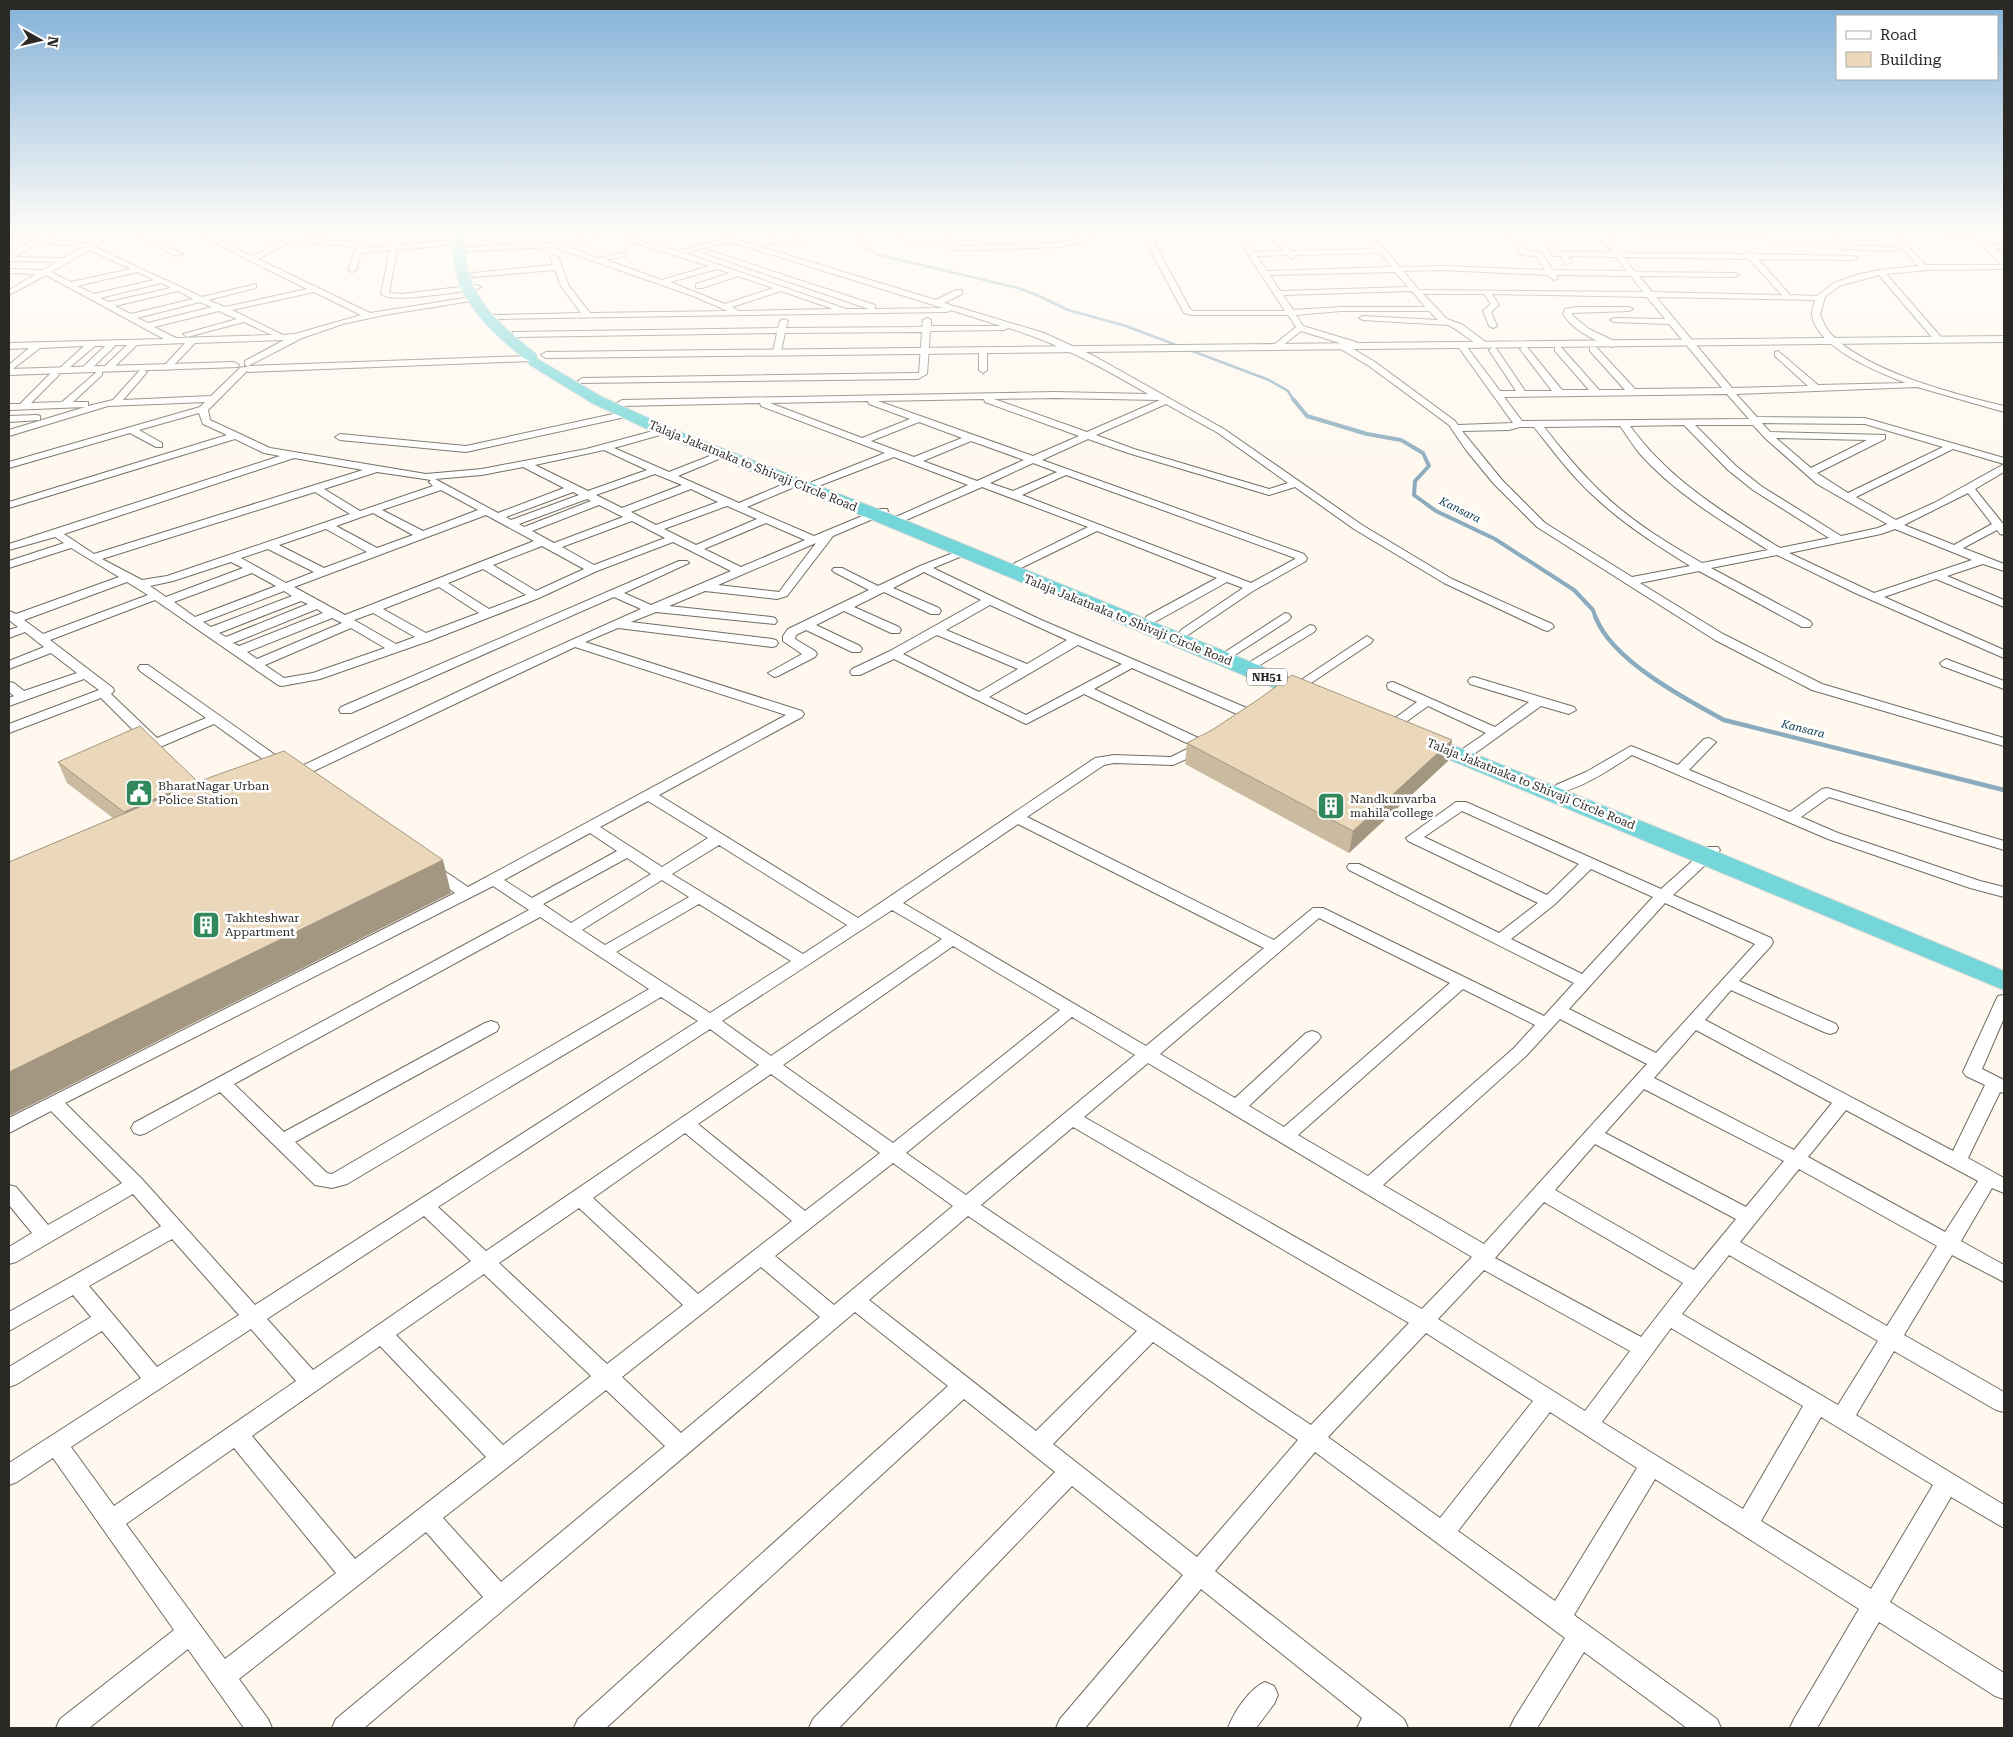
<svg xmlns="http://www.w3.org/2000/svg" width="2013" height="1737" viewBox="0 0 2013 1737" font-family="'Roboto Serif',serif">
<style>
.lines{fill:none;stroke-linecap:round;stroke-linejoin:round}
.stream-far2{stroke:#8bacbf;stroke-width:2.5}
.stream-far1{stroke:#8bacbf;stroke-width:4}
.stream{stroke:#8bacbf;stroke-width:4.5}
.minor-casing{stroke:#716c64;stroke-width:2}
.tertiary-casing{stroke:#716c64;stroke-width:2}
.trunk-casing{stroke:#d9d8d8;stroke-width:2}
.minor{fill:#fff;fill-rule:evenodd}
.tertiary{fill:#fff;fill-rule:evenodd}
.trunk{fill:#74d6d8;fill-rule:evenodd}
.wall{fill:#cabaa0}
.shaded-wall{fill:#a49782}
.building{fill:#ebd8ba;stroke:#a49782}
.labels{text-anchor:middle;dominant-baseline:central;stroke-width:5;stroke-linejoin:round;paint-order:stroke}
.far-water-label{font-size:11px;font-style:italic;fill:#06344a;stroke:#fff}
.shield{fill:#fff;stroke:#6b6966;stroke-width:1}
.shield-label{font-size:11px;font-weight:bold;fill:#2b2925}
.street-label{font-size:12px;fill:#2b2925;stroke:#fff}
.poi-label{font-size:12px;fill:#2b2925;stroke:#fff;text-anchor:start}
</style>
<rect width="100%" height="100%" fill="#fef8ef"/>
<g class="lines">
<!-- stream-far2 -->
<path class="stream-far2" d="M852 231 867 248 880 255 1018 288 1037 295 1068 310 1126 326 1269 380 1288 391 1294 401"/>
<!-- stream-far1 -->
<path class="stream-far1" d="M1293 399 1307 416 1367 434 1401 440 1423 453 1429 466 1415 481 1414 495 1436 511 1495 539 1574 590 1593 610 1596 619"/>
<!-- stream -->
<path class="stream" d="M1596 618C1612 660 1685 699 1724 720L2004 790"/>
<!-- minor casing -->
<g class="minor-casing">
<path id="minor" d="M57 231 45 239 89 244 111 231H120L94 247 202 297 256 284V288L208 300 225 307 307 289 190 231H200L252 256 300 233 304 235 301 238 363 243V248L390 246 393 231H401L398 245 459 240H462V244L397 250 389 293 402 294 477 285 481 287 477 289C460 291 392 304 381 294L390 250 361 253 356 270 352 272 348 270 356 247 293 241 258 259 370 313 471 297 475 299 471 301 384 315 343 324 302 338 248 366 245 365V361L284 340 195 343 170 369 167 370 163 367 185 343 137 345 110 371H104V367L127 345H116L88 372H82V368L105 346H95L63 373 59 370 60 368 84 346 40 348 9 372V365L29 348 9 349V343L164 339 46 275 9 295V290L36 274 9 273V269L44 270 57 262 9 261V254L40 236 9 237V233ZM39 242 83 247 64 258 15 257ZM89 250 131 269 71 282 51 272ZM137 272 154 280 94 294 77 286ZM161 283 171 288 109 302 100 298ZM178 291 193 299 131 314 115 306ZM314 292 361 315 295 334 283 335 232 310ZM200 302 212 307 148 323 137 318ZM219 311 237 319 183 334 187 337 244 322 272 335 176 338 154 327Z
M125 231H135L183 254 176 256Z
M885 231C900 231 905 239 920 237L908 231C923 231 930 236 945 234L946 231H954L951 238 940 239 957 246 1059 243 1079 238 1097 231H1107L1084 242 1059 247 974 250H956L927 239 908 243Z
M1140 231H1148L1190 309 1193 311H1285L1233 231H1241L1254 252 1283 251 1266 231H1274L1291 251 1376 249 1364 234 1325 233 1321 231H1603L1835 237H1838V241L1607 236 1620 253 1745 254 1749 252 1753 254 1853 256 1857 258 1853 260 1758 259 1790 295 1817 296 1834 283 1860 274 1880 270 1918 266 1895 240 1899 238 1926 265H2004V269L1928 270 1886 274 1942 338V342H1936L1879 275 1839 286 1825 297 1820 315C1823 320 1825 327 1829 332 1864 371 1954 394 2004 406V412L1917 387 1736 394 1757 417 1865 418 2004 458V472L1975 489 2004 525V535L2000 534 1997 530 1963 548 2004 564V571L1983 564 1947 576 2004 600V607L1936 579 1884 597 2004 650V658L1853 592 1777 555 1711 568 1810 621 1812 624 1810 627H1802L1699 571 1640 583 1723 634 1822 684 2004 738V746L1812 690 1715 640 1537 527 1494 484 1466 450 1449 425 1369 366 1339 348V344H1343L1301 331 1278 349 1274 346 1275 344 1296 327 1288 315H1192L1184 313ZM1371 234 1510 235 1522 255 1536 256 1545 270 1442 266 1400 267ZM1517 235H1540L1553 256H1561L1565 264 1572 262 1568 256 1616 257 1627 271 1553 270 1541 252 1527 251ZM1547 236H1599L1612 252H1558ZM1380 253 1392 267 1267 271 1257 256 1287 255 1292 259 1296 257 1294 255ZM1624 257 1749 259 1782 295 1652 292 1639 276 1735 277 1739 275 1735 273 1635 272ZM1442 270 1548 275 1554 280 1558 278 1556 275 1631 276 1643 292 1419 290 1403 271ZM1395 272 1408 287 1280 291 1270 275ZM1412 291 1425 307H1341L1293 310 1283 295ZM1423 294H1484L1491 304 1483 311 1489 326 1493 328 1497 326 1491 312 1499 305 1492 294 1647 297 1665 319 1614 318 1610 320 1614 322 1669 324 1722 388 1635 389 1596 347H1590V351L1625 390H1599L1561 347H1555V351L1589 390H1562L1527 347 1524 346 1520 349 1552 391H1525L1496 348 1493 347 1489 350 1516 391H1500L1464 343 1461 342 1457 345 1513 423 1458 425 1455 421 1375 362 1345 344 1353 347 1357 344 1356 342 1303 326 1296 315 1341 311H1429L1438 320 1363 316 1359 318 1363 320 1448 325C1460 330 1477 348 1487 347V343L1463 325 1447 319ZM1656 297 1815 300C1814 305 1811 311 1812 316 1819 349 1878 372 1906 383L1818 385 1778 351 1775 352V356L1808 386 1732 388ZM1727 394 1749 419 1522 421 1504 397ZM1762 423 1865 424 1943 447 1848 493 1817 473 1885 439V435L1770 432ZM1684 425 1728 470 1753 490 1829 538 1780 548C1724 513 1669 480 1630 426ZM1695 425H1753L1766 439 1817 484 1887 524 1878 528 1841 536 1761 486 1736 466ZM1620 426C1627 435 1633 446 1640 454 1676 494 1723 522 1768 550L1702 563C1667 543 1631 521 1602 493 1581 473 1562 450 1544 427ZM1520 427H1534C1554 452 1573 478 1597 499 1625 525 1658 546 1690 566L1632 577 1545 523 1502 480 1462 431 1509 430ZM1776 438 1867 440 1811 468ZM1953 449 2004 464 1934 503 1896 520 1856 497ZM1968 493 1992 524 1954 545 1904 525ZM1895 529 1972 560 1874 593 1789 553 1881 534Z
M1901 231 1979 234 1983 236 1979 238 1904 234Z
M598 233 605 235 568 247 598 258 626 252V256L606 260 662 280 709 266 625 240V236L677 251 723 239H734L749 243 786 237 804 240 803 242 786 241 758 246 936 300 956 290H962V294L944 303 1044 333 1094 356 1224 429 1362 525 1452 579 1552 624 1554 627 1548 631 1544 630 1444 583 1354 529 1295 487 1269 495 1128 453 1088 439 1042 460 1304 554 1307 558 1306 561 1253 591 1185 637 1181 636 1179 633 1181 630 1243 588 1227 582 1155 622H1147L1145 619 1147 616 1217 578 1097 531 1023 567H1015L1013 565 1015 563 1088 527 982 487 897 524H889L888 522 889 520 968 485 894 457 816 487 811 484 812 482 885 453 761 406 760 403 622 406 617 403 622 400 1054 392 1148 394C1103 368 1058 343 1008 328L1004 330 930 331 927 374 918 379 579 383 578 381 582 378 917 373H919L922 332 785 333 781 351 777 354 773 351 777 333 516 337 513 336V332L778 328 780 321 784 319 788 321 786 328 922 327 923 320 927 318 931 320V326H1001L951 310 947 312 493 319V315H496L581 313 561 286 555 270 474 277 470 275 474 273 553 265 550 257 554 255 558 257 569 286 590 313 728 311 693 296 553 247 469 251 465 249 469 247 544 242 561 245ZM723 243H734L943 308 875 309V305L711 251 704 253 869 309H846L685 253ZM717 269 730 273 696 284V288H702L738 276 773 288 725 304 670 282ZM781 291 833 309 739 311 732 307ZM1054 398 1159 400H1160L1087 432 994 399ZM984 399 985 402 1079 436 1033 456 878 401ZM868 401 869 404 910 419 862 438 770 403ZM1166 404 1218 433 1288 483 1269 489 1134 449 1096 435ZM919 422 962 438 914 457 871 441ZM971 441 1024 460 977 481 923 461ZM1033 463 1057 472 1013 491 990 483ZM1066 475 1295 558V559L1251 583 1022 495Z
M1985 244 2004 245V249L1985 248Z
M1840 245 1894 247 1898 249 1894 251 1843 249 1839 247Z
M1576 307H1629L1633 309 1629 311 1572 313V315L1589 329 1616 342 1617 344 1613 347C1595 341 1573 330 1563 314L1565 309Z
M983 350 987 353V370L983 373 979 370V353Z
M243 367 246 368V372L208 410 210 420 270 448 426 474 482 469 586 449 664 428 669 431 667 433 614 448 669 472 720 452H726V456L678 476 739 503 791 481H799L800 483 799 485 747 507 814 536 879 509H887L888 511 887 513 833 536 787 596 777 599 705 591 669 606 771 617 775 618 777 621 775 624 656 612 631 622 772 639 776 640 778 643 776 646 772 647 618 628 585 642 802 711 804 714 802 717 659 795 858 918 1095 758 1114 755 1171 757 1193 746 1084 694 1026 724 894 659 860 675H852L850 672 852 669 890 651 981 600 924 572 893 588 939 608 941 611 939 614H931L884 592 854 607 899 627 901 630 899 633H891L844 611 816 625 860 646 862 649 860 652H852L806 630 796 635 795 639 815 651 817 654 815 657 778 676 774 677 768 673 802 654 783 641V636L788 629 869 590 834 572 832 570 834 568H842L878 586 920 566 963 549 967 550 969 552 967 554 933 568 1039 619 1256 712 1258 715 1256 718H1246L1132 668 1094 689 1209 743 1211 746 1209 749 1173 765 1114 763 1104 765 1027 817 1274 940 1313 908H1323L1544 1016 1574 983 1349 870 1347 867 1349 864H1359L1499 933 1538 903 1408 841 1406 838 1456 802H1466L1661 889 1708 847H1718L1720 850 1718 853 1673 895 1771 938 1773 942 1771 946 1739 981 1836 1024 1838 1028 1836 1032 1830 1034 1824 1032 1731 990 1705 1020 1953 1151 1985 1085 1966 1076 1963 1072 1996 1000 1998 996 2004 995V1018L1982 1069 2004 1080V1093L2000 1092 1968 1158 2004 1178V1193L1992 1188 1961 1241 2004 1265V1282L1952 1255 1904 1335 2004 1392V1412L1996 1410 1894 1351 1856 1415 2004 1505V1528L1951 1497 1890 1602 2004 1673V1699L1995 1696 1879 1622 1817 1728H1790L1794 1719 1859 1609 1655 1479 1574 1615 1717 1719 1721 1728H1687L1584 1652 1537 1728H1510L1514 1719 1565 1638 1315 1452 1215 1571 1404 1719 1408 1728H1357L1362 1718 1201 1589 1085 1728H1056L1060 1719 1183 1575 1072 1486 839 1728H809L813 1719 1055 1472 964 1399 606 1728H574L578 1719 948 1386 855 1312 364 1728H332L336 1719 483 1597 426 1532 239 1679 268 1719 272 1728H244L188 1649 89 1728H56L60 1719 174 1630 53 1458 17 1482 9 1485V1463L141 1378 102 1331 17 1384 9 1387V1367L91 1317 73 1295 9 1331V1312L161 1226 133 1194 16 1262 9 1264V1247L32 1233 9 1205V1185L16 1187 48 1225 122 1183 51 1111 9 1133V1118L455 893 427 872 424 869 427 866H437L468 887 786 715 575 647 297 779H287L285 776 287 773 489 677 641 609 614 597 351 713H341L339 710 341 707 679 561H687L689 563 624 593 651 605 731 571 673 542 597 571 539 598 429 641 320 679 282 686 278 685 155 600 50 640 113 688 114 691 111 694 157 738 206 718 140 671 138 668 140 665H148L288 764 290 767 288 770H278L214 724 160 747H150L101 698 9 733V724L99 690 84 679 9 706V698L14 696 9 692V682L14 683 24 691 77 673 51 653 9 669V661L44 647 25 632 9 638V630L18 627 9 620V611L16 614 119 577 71 548 9 568V561L64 543 55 537 9 550V544L280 456 264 453 235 439 9 508V502L227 435 203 424 199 413 139 430 162 443V447H156L130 433 9 468V462L200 407 205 402 108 406 9 436V430L85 407 9 410V404H20L52 372 55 371 59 374 58 376 31 403 62 402 99 370 102 371V375L73 402H88V406L113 400 140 370 143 369 147 372 123 400 211 396 240 368ZM604 450 647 470 588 491 535 465ZM294 458 363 470 94 554 64 534ZM523 467 564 488 498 513 435 479 482 475ZM377 472 431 480 429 482 433 486 360 511 324 489ZM655 474 682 485 622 508 596 495ZM691 489 718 502 656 525 631 512ZM441 490 478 510 423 531 382 510ZM315 492 350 514 167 576 142 580 102 559ZM573 492 579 495 511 520 506 517ZM587 499 591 501 524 527 519 524ZM599 505 623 517 554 543 532 531ZM727 506 757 519 696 545 664 529ZM373 513 413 535 377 548 336 526ZM486 515 534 541 345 615 294 587ZM632 521 665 538 594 565 562 547ZM766 523 805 540 741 567 704 549ZM326 529 367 552 324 568 279 545ZM816 543 779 592 718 585ZM542 546 584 569 536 591 493 565ZM268 549 314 572 286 583 241 558ZM231 562 243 568 166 597 150 586 173 581ZM483 569 526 595 489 609 448 583ZM252 573 276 586 195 617 174 602ZM127 582 148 595 43 634 24 620ZM439 587 479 613 426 633 383 609ZM284 591 292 596 211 627 203 622ZM301 601 308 604 226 637 219 633ZM990 605 1067 640 1027 664 946 630ZM317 609 323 613 239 646 233 643ZM373 613 415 637 396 644 354 620ZM332 618 342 623 257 659 247 652ZM351 628 385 648 313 673 284 678 265 665ZM937 635 1018 669 979 692 903 654ZM1078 645 1122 664 1026 715 989 697ZM648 801 708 838 662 867 600 827ZM1462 811 1579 864 1547 895 1424 837ZM1018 824 1264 948 1146 1046 903 903ZM590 833 617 851 532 898 504 880ZM719 845 847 925 803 954 672 874ZM627 858 651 874 571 923 543 904ZM1591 869 1653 897 1582 974 1511 939 1554 905ZM662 880 689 897 605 945 582 930ZM493 886 529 910 134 1123 131 1128 134 1133 140 1135 146 1133 220 1092 315 1185 332 1188 347 1184 661 997 698 1021 255 1305 142 1179 65 1103ZM1665 903 1755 944 1656 1053 1569 1009ZM699 904 791 961 710 1013 616 952ZM892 910 942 939 771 1056 722 1021ZM540 917 649 989 332 1174 327 1173 295 1142 497 1031 499 1027 497 1023 491 1021 485 1023 284 1132 234 1084ZM1319 918 1450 983 1284 1127 1249 1106 1318 1041 1321 1037 1318 1033 1312 1031 1306 1033 1235 1098 1160 1054ZM953 946 1060 1010 893 1143 783 1065ZM1463 989 1535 1025 1514 1048 1368 1176 1298 1135ZM1072 1017 1135 1055 966 1195 906 1153ZM1560 1019 1647 1064 1484 1244 1383 1185 1526 1056ZM710 1029 759 1065 486 1251 438 1207ZM1696 1030 1832 1103 1794 1150 1654 1078ZM1148 1063 1472 1257 1422 1309 1084 1117ZM771 1074 880 1153 805 1211 698 1124ZM1644 1089 1784 1161 1746 1207 1605 1133ZM1846 1110 1978 1181 1945 1232 1808 1157ZM1073 1127 1409 1323 1311 1425 981 1205ZM685 1133 792 1221 698 1294 593 1198ZM1595 1144 1736 1219 1694 1270 1555 1190ZM893 1163 953 1206 834 1305 775 1256ZM1799 1169 1937 1246 1887 1326 1740 1242ZM1544 1202 1683 1283 1641 1337 1495 1258ZM579 1208 683 1305 607 1364 499 1263ZM424 1216 471 1261 313 1370 267 1319ZM968 1216 1137 1331 1036 1431 869 1300ZM172 1239 239 1315 157 1367 89 1286ZM1729 1255 1878 1341 1838 1405 1682 1314ZM761 1267 820 1317 681 1433 622 1377ZM1484 1270 1630 1351 1585 1411 1438 1319ZM484 1274 591 1376 503 1445 396 1335ZM1671 1328 1803 1406 1743 1509 1602 1422ZM251 1329 296 1381 114 1506 71 1447ZM1426 1333 1533 1401 1440 1518 1328 1437ZM1153 1342 1298 1440 1197 1557 1053 1444ZM380 1346 486 1457 355 1559 252 1436ZM606 1390 665 1446 501 1582 443 1518ZM1550 1412 1637 1468 1555 1601 1458 1531ZM1821 1417 1933 1485 1871 1589 1761 1521ZM234 1448 336 1573 225 1659 126 1524Z
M627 411 630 412V416L466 452 340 440 335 437 340 434 466 446Z
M37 415 40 416V420L9 422V416Z
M1285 613 1289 614 1291 617 1289 620 1235 655 1231 656 1225 652Z
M1310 625 1314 626 1316 629 1314 632 1260 665H1252L1250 662Z
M1367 636 1373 640 1371 643 1308 685H1300L1298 682Z
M1946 659 2004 681V689L1942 666 1940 663Z
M1474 677 1574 707 1576 710 1569 714 1541 706 1474 754H1464L1462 751 1464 748 1486 733 1428 706 1403 724H1393L1391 721 1417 702 1388 689 1387 686 1388 683 1393 682 1495 727 1529 702 1470 684 1468 681 1470 678Z
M1709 738 1716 742 1689 770 1790 812 1822 789 1827 788 2004 841V850L1829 797 1801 817 1838 833 1980 881 2004 887V897L1970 888 1828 839 1632 755C1617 765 1573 795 1556 791L1554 788 1556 785 1586 772 1631 746 1678 765 1704 739Z
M1265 1682 1274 1686 1278 1695 1274 1704 1256 1728H1228C1234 1712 1249 1689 1265 1682Z"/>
</g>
<!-- tertiary casing -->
<g class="tertiary-casing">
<path id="tertiary" d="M1969 231H1978L2004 257V265L2001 264Z
M2004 336V342L546 358 541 355 546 352Z
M527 356 531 357 532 359 531 361 248 372 242 369 248 366Z
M234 362 239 365 238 367 9 375V369Z"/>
</g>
<!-- trunk casing -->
<g class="trunk-casing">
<path id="trunk" d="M456 231H468C455 287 496 322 535 353L537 356 536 358 602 397 670 428 880 510 1319 690 1322 695 1319 700 1311 701 1303 700 868 518 658 434 592 403 530 365 528 362 529 360 525 359C486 328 442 287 456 231Z
M1420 732 1715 851 2004 971V990L1412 744 1409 739 1412 734Z"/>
</g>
<!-- minor -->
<use href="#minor" class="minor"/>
<!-- tertiary -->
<use href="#tertiary" class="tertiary"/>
<!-- trunk -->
<use href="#trunk" class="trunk"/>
</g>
<!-- wall -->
<path class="wall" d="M1452 740 1448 761 1349 853 1185 764 1187 743Z
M58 762 198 783 451 893 9 1116V862L113 818 67 783Z"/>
<!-- shaded-wall -->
<path class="shaded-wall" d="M1452 740 1448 761 1349 853 1353 831Z
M197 781 205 802 133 834 124 812Z
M443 860 451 893 9 1116V1072Z"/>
<!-- building -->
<path class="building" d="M1292 675 1452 740 1353 831 1187 743 1212 730 1259 699Z
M140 726 197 781 124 812 58 762Z
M284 751 443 860 9 1072V862L211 777Z"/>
<!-- sky -->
<linearGradient id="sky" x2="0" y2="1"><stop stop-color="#83b1d8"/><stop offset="0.49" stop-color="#fffcf8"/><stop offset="1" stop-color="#fffcf8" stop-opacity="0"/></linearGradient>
<rect width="2013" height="474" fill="url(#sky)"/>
<!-- icons -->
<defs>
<g id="civic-square" transform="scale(1.4375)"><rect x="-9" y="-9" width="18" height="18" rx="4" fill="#31885b" stroke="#fff"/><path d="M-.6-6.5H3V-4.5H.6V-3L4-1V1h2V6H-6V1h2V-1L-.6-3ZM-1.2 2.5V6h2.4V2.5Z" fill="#fff"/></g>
<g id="building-square" transform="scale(1.4375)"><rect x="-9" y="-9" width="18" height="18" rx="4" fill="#31885b" stroke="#fff"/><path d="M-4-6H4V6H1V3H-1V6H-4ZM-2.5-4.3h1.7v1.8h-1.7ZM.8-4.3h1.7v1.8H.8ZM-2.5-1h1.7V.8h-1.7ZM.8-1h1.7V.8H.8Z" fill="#fff"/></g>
</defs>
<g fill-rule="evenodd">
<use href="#civic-square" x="139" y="793"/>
<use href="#building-square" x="1331" y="806"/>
<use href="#building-square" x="206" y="925"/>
</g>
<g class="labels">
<!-- far-water labels -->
<g class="far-water-label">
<text transform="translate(1460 510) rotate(26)">Kansara</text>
<text transform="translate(1803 729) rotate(14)">Kansara</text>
</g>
<!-- shield labels -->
<rect class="shield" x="1247" y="668.5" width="40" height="17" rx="4"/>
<g class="shield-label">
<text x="1267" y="677">NH51</text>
</g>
<!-- street labels -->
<g class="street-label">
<text transform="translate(753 466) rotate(22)">Talaja Jakatnaka to Shivaji Circle Road</text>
<text transform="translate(1128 620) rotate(22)">Talaja Jakatnaka to Shivaji Circle Road</text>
<text transform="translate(1531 784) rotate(22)">Talaja Jakatnaka to Shivaji Circle Road</text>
</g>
<!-- poi labels -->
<g class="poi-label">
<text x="158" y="786">BharatNagar Urban<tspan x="158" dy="14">Police Station</tspan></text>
<text x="1350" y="799">Nandkunvarba<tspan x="1350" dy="14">mahila college</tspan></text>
<text x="225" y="918">Takhteshwar<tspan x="225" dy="14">Appartment</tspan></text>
</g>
</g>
<!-- border -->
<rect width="2013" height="1737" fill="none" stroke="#2b2925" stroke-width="20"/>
<!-- legend -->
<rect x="1836" y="15" width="162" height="65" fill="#ffffff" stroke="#aaa9a8"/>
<rect x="1846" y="31" width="25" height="8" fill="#ffffff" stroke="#aaa9a8"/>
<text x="1880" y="40" font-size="15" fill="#2b2925">Road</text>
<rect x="1846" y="52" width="25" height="15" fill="#ebd8ba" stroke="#aaa9a8"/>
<text x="1880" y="65" font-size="15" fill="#2b2925">Building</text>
<!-- north arrow -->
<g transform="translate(40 40) rotate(98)" stroke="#ffffff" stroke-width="4" paint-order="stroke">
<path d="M0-4L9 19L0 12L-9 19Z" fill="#2b2925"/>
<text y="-8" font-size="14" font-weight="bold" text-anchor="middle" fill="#2b2925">N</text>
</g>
</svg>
